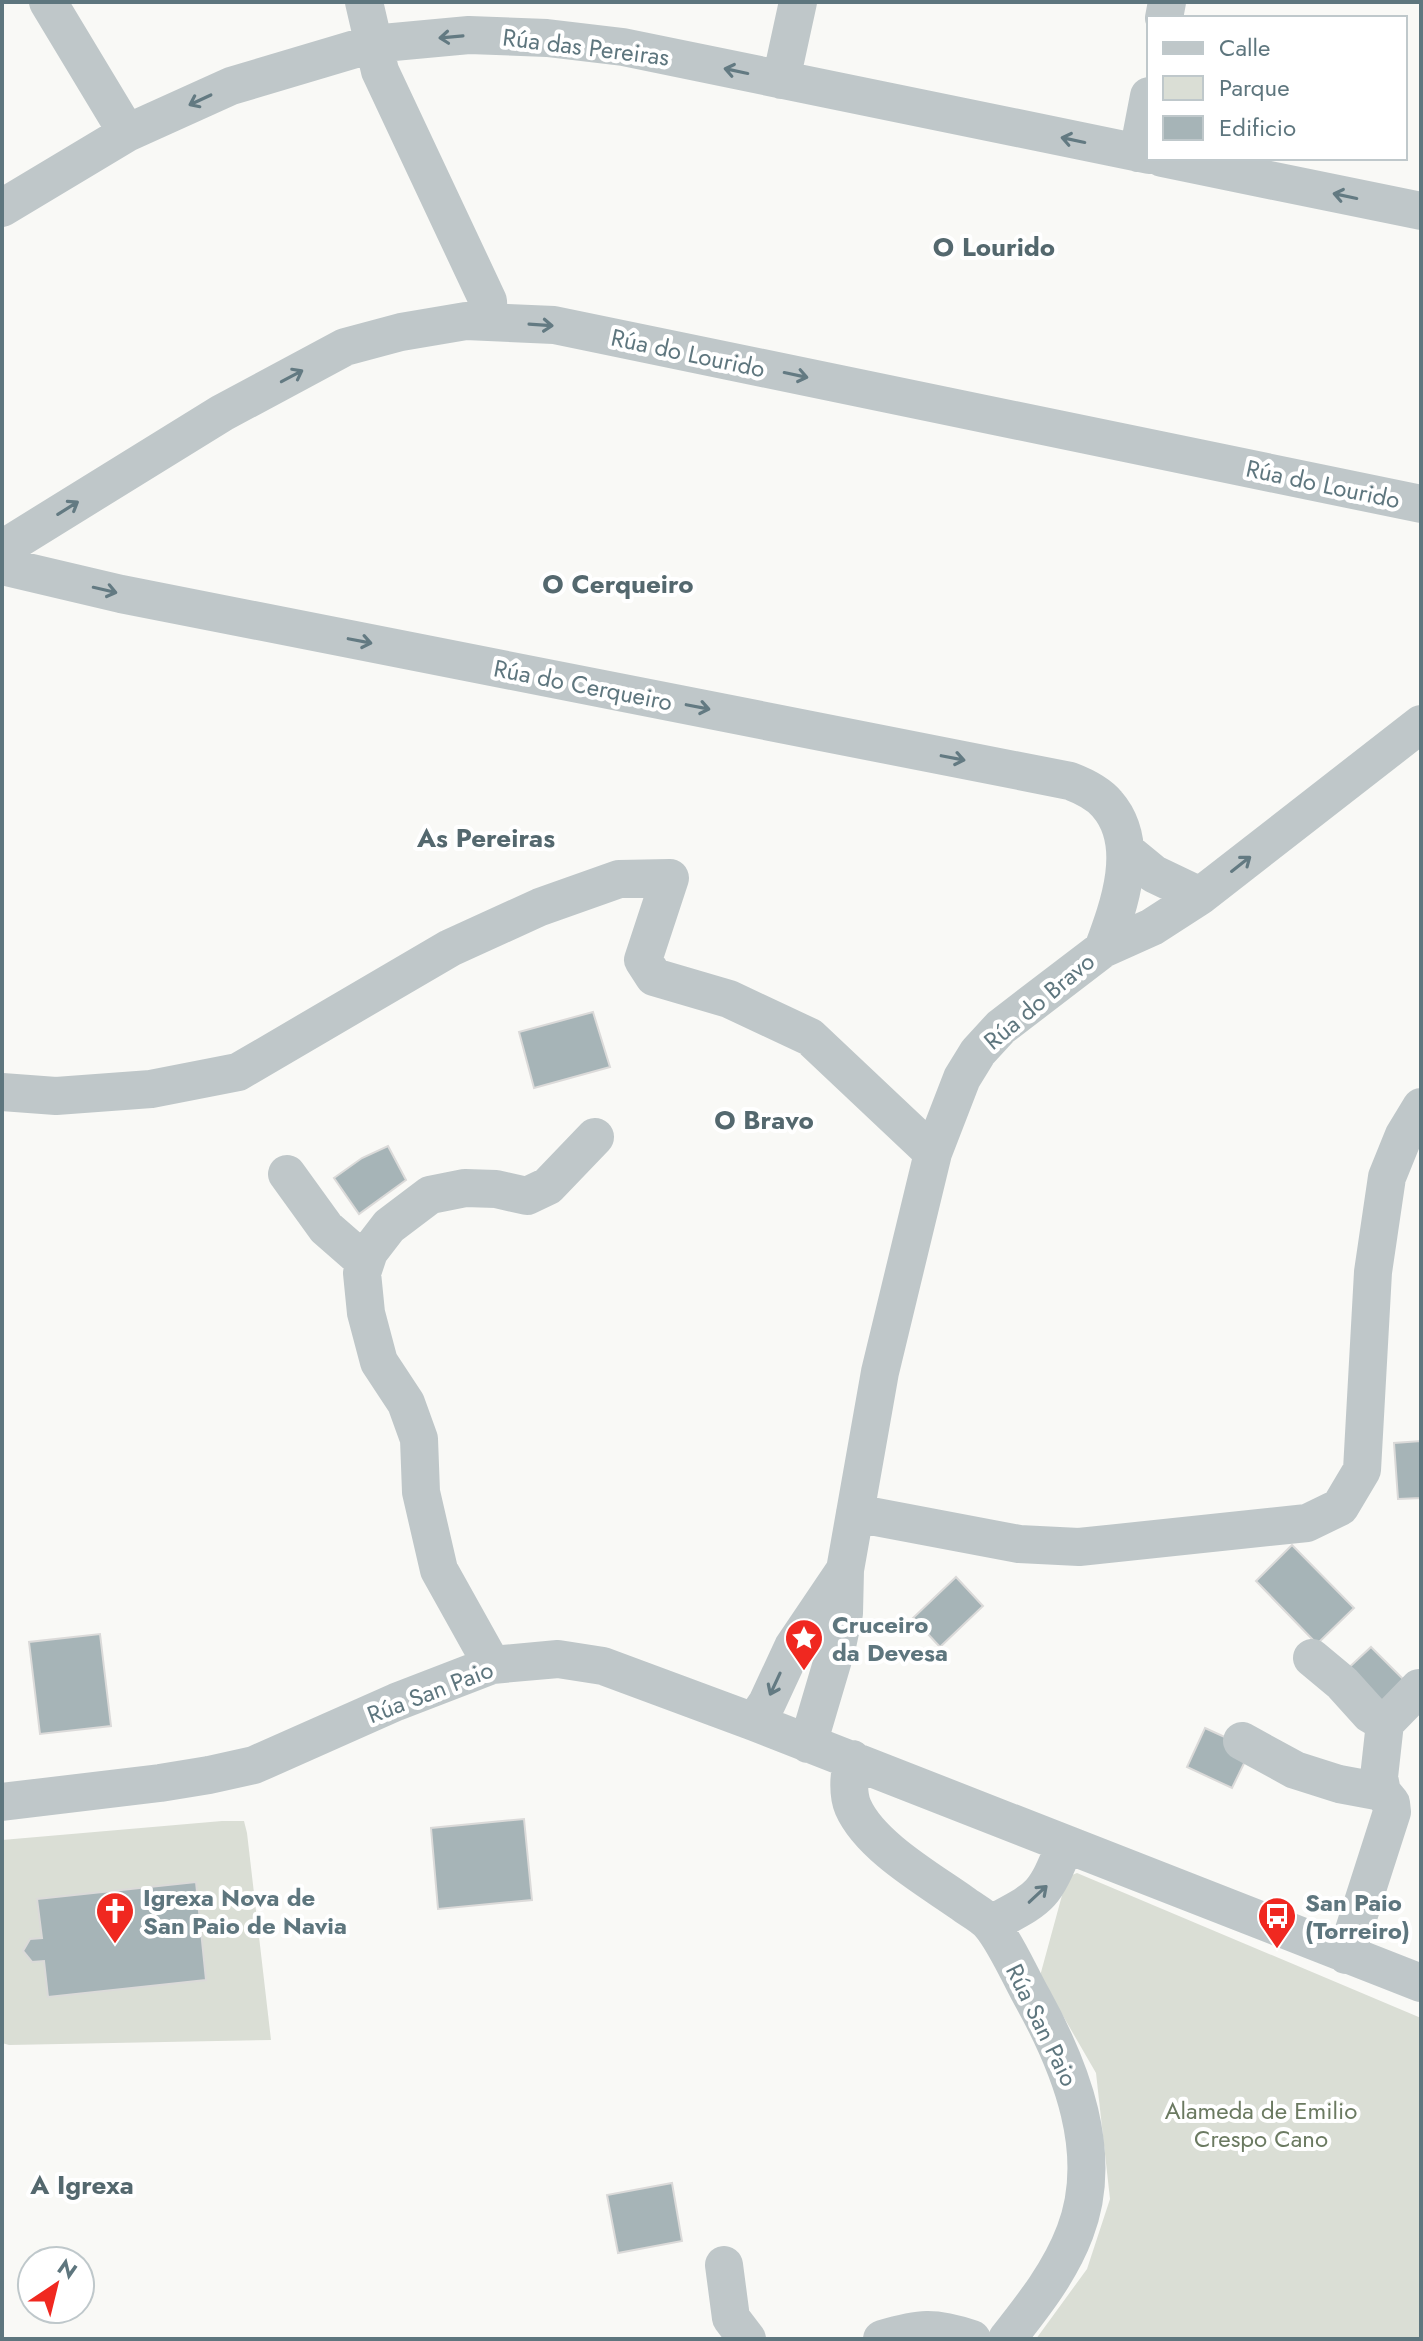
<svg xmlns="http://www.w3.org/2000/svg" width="1423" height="2341" viewBox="0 0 1423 2341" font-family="Jost,sans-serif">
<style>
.green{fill:#daded5}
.building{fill:#a6b4b7;stroke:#dbdad9;stroke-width:2}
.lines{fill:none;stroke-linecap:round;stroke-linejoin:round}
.minor{stroke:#bfc7c9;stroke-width:38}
.oneway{stroke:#637a82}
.labels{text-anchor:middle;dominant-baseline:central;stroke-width:8;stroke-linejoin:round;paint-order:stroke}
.street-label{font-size:24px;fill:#5e767e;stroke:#fff}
.poi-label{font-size:24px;font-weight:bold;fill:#5e767e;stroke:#fff;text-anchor:start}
.park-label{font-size:24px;fill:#6b7a61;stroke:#fff}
.neighbourhood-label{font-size:26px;font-weight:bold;fill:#54686e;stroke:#fff}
</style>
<rect width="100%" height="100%" fill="#f9f9f6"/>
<!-- green -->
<path class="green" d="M222 1821H244L247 1833 271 2040 9 2045 2 2043V1840Z
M1077 1873 1421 2018V2339H1036L1087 2269 1110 2199 1096 2073 1040 1976 1067 1877Z"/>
<!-- building -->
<path class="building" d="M593 1012 610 1067 534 1088 519 1032Z
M388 1146 406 1180 359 1214 334 1178 362 1158Z
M1421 1441V1498L1398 1499 1394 1443Z
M1292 1545 1354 1608 1317 1644 1256 1581Z
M956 1577 983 1606 940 1647 913 1618Z
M100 1634 111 1726 40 1734 29 1642Z
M1371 1647 1408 1684 1379 1711 1342 1674Z
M1205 1728 1251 1749 1232 1788 1187 1767Z
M524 1819 532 1900 438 1909 431 1828Z
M196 1882 206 1980 48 1997 44 1961 32 1962 23 1951 30 1939 42 1938 37 1899Z
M672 2183 682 2241 618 2253 607 2195Z"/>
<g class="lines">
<!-- minor -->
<path class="minor" d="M48 2 127 133
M364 2 380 71 488 301 489 322
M1164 18 1167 2
M781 80 798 2
M1138 153 1149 96
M1162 158 1421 211
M2 208 127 133 231 86 372 44 469 35 547 38 623 47 1149 155
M2 549 222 413 345 347 401 332 466 321 554 325 1421 504
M2 566 121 594 1070 781C1083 786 1098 793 1107 804 1142 844 1119 906 1103 949
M1126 851 1154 874 1200 896
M2 1092 56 1096 151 1089 238 1072 450 948 540 907 619 879 670 878 643 960 654 977 729 999 810 1037 933 1153
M287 1174 326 1228 365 1262
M855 1513 1019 1544 1079 1547 1307 1523 1340 1507 1362 1470 1373 1272 1387 1177 1404 1135 1421 1107
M1312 1658 1342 1683 1370 1714 1385 1723
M492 1665 439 1570 421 1492 419 1439 406 1403 379 1362 366 1313 362 1273 369 1252 389 1226 430 1195 465 1188 496 1189 527 1196 548 1186 595 1137
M754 1722 767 1703 793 1647 845 1570
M1242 1741 1295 1770 1339 1784 1382 1792
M808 1744 837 1646 844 1613 845 1570 880 1372 933 1153 962 1078 978 1052 1001 1027 1103 949 1152 927 1200 896 1421 724
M852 1759C849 1775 847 1793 853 1807 870 1846 928 1879 962 1903 971 1910 984 1916 991 1925 1006 1943 1021 1978 1033 1999 1071 2068 1105 2154 1075 2232 1060 2272 1033 2306 1007 2339
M2 1802 160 1783 209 1775 254 1765 396 1702 492 1665 558 1659 603 1666 754 1722 1421 1983
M991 1924C1041 1897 1043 1899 1065 1845
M1346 1955 1392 1812 1391 1803 1382 1792 1379 1777 1385 1723 1419 1688
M724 2265 731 2318 747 2339
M882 2339C920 2328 933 2326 972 2339"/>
</g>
<!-- one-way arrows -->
<defs><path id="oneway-shaft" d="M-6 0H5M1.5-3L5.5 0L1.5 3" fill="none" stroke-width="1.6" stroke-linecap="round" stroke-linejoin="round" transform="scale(2)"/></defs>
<g class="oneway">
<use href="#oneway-shaft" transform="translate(451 37) rotate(175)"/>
<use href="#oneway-shaft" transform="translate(736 71) rotate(-168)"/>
<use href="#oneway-shaft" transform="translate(200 100) rotate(155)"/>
<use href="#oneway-shaft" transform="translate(1073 140) rotate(-168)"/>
<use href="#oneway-shaft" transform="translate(1345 196) rotate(-168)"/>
<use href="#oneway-shaft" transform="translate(541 325) rotate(4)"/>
<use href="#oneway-shaft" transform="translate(796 375) rotate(12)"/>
<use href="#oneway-shaft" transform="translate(292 376) rotate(-28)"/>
<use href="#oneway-shaft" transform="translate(68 508) rotate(-32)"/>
<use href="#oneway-shaft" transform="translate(105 590) rotate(13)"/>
<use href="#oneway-shaft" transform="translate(360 641) rotate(11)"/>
<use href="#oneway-shaft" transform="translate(698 707) rotate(11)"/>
<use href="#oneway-shaft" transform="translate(953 758) rotate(11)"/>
<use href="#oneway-shaft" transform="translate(1241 864) rotate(-38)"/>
<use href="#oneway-shaft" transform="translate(775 1684) rotate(115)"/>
<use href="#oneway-shaft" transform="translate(1038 1894) rotate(-43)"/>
</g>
<!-- icons -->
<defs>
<g id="sight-pin" transform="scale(2)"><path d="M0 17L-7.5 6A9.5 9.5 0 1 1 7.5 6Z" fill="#f02820" stroke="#fff"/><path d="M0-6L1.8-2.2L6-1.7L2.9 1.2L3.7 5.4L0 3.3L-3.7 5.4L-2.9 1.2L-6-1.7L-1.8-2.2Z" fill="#fff"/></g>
<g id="church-pin" transform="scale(2)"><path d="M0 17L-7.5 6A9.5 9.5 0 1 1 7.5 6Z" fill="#f02820" stroke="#fff"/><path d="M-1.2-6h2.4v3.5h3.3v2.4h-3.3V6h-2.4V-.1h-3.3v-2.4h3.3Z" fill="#fff"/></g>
<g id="bus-pin" transform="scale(2)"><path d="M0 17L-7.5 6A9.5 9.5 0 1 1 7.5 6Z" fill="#f02820" stroke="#fff"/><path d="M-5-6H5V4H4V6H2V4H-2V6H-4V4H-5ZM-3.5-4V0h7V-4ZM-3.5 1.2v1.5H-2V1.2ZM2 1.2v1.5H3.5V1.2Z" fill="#fff"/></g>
</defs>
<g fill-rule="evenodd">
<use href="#sight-pin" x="804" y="1638"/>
<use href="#church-pin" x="115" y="1911"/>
<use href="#bus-pin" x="1277" y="1916"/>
</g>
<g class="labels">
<!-- street labels -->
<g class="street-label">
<text transform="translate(586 47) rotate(7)">Rúa das Pereiras</text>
<text transform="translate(688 353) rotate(12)">Rúa do Lourido</text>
<text transform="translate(1323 484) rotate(12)">Rúa do Lourido</text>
<text transform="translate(583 685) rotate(11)">Rúa do Cerqueiro</text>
<text transform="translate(1039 1001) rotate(-40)">Rúa do Bravo</text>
<text transform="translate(430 1692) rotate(-21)">Rúa San Paio</text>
<text transform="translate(1042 2025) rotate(64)">Rúa San Paio</text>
</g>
<!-- poi labels -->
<g class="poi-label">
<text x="832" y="1624">Cruceiro<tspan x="832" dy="28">da Devesa</tspan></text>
<text x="143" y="1897">Igrexa Nova de<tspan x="143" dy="28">San Paio de Navia</tspan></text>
<text x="1305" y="1902">San Paio<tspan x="1305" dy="28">(Torreiro)</tspan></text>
</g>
<!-- park labels -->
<g class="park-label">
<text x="1261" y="2110">Alameda de Emilio<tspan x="1261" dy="28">Crespo Cano</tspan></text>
</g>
<!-- neighbourhood labels -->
<g class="neighbourhood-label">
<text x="994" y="247">O Lourido</text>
<text x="618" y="584">O Cerqueiro</text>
<text x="486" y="838">As Pereiras</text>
<text x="764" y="1120">O Bravo</text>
<text x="82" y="2185">A Igrexa</text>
</g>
</g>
<!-- border -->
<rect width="1423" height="2341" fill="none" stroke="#5e767e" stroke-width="8"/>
<!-- legend -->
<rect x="1147" y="16" width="260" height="144" fill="#ffffff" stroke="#bfc8cb" stroke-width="2"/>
<rect x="1163" y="42" width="40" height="12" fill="#bfc7c9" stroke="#bfc8cb" stroke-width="2"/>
<text x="1219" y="56" font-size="24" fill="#5e767e">Calle</text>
<rect x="1163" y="76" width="40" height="24" fill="#daded5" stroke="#bfc8cb" stroke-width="2"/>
<text x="1219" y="96" font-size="24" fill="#5e767e">Parque</text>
<rect x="1163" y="116" width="40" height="24" fill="#a6b4b7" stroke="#bfc8cb" stroke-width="2"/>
<text x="1219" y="136" font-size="24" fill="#5e767e">Edificio</text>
<!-- north arrow -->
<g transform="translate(56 2285) rotate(35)"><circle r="38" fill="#ffffff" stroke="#bfc8cb" stroke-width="2"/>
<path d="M0-6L14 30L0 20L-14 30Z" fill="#f02820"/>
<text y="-12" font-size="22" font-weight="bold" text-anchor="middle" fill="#5e767e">N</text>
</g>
</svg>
